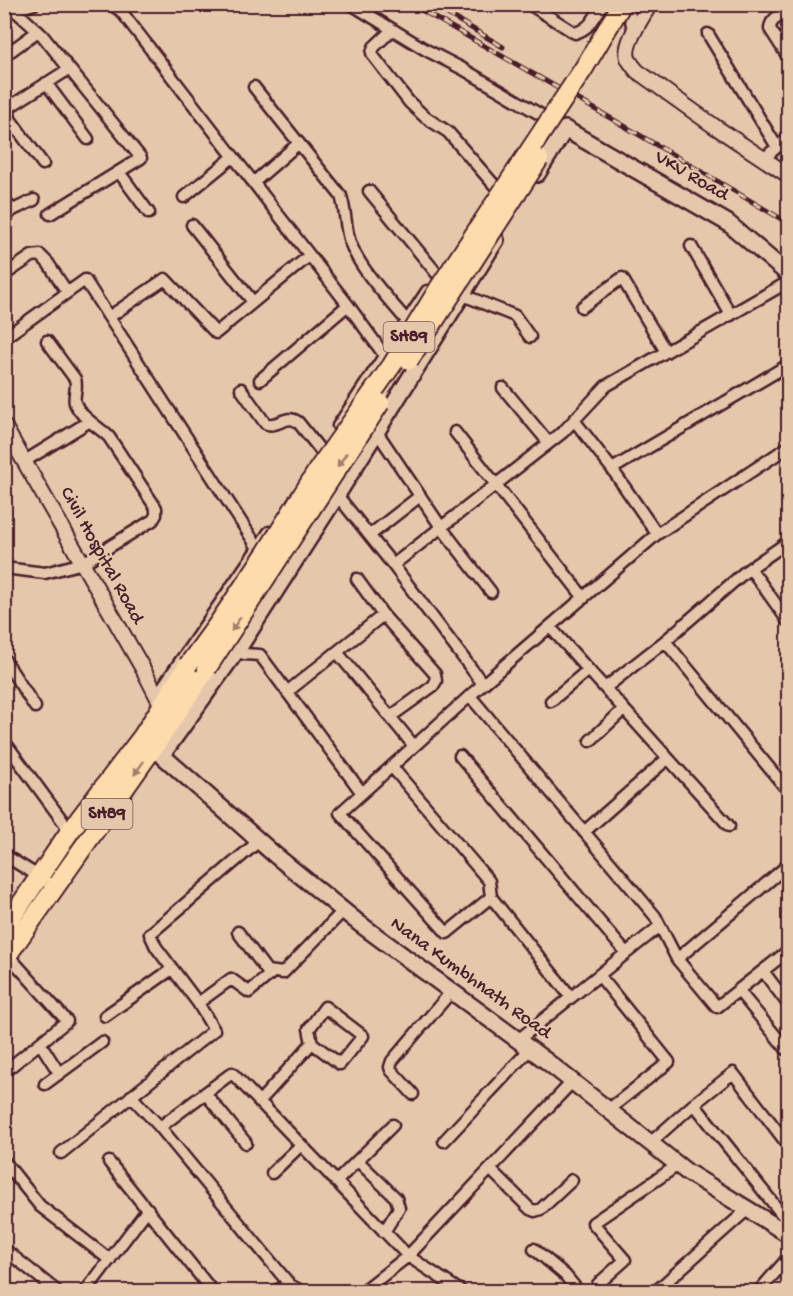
<svg xmlns="http://www.w3.org/2000/svg" width="793" height="1296" viewBox="0 0 793 1296" font-family="'Gochi Hand',sans-serif">
<style>
.lines{fill:none;stroke-linecap:round;stroke-linejoin:round}
.minor-casing{stroke:#4a1f2b;stroke-width:15}
.tertiary-casing{stroke:#4a1f2b;stroke-width:18}
.secondary-casing{stroke:#4a1f2b;stroke-width:20}
.primary-casing{stroke:#4a1f2b;stroke-width:22}
.minor{stroke:#e5c8ac;stroke-width:10}
.tertiary{stroke:#e5c8ac;stroke-width:14}
.secondary{stroke:#e5c8ac;stroke-width:15}
.primary{stroke:#fedbac;stroke-width:18}
.rail-casing{stroke:#4a1f2b;stroke-width:5}
.rail{stroke:#e5c8ac;stroke-width:3;stroke-dasharray:9;stroke-linecap:butt}
.primary-bridge-casing{stroke:#4a1f2b;stroke-width:22;stroke-linecap:butt}
.primary-bridge{stroke:#fedbac;stroke-width:18}
.oneway{fill:#a47d6c}
.labels{text-anchor:middle;dominant-baseline:central;stroke-width:4.5;stroke-linejoin:round;paint-order:stroke}
.shield{fill:#e5c8ac;stroke:#785252;stroke-width:1.5}
.shield-label{font-size:18px;font-weight:bold;fill:#4a1f2b}
.street-label{font-size:20px;fill:#4a1f2b;stroke:#e5c8ac}
</style>
<rect width="100%" height="100%" fill="#e5c8ac"/>
<filter id="ink" filterUnits="userSpaceOnUse"><feTurbulence type="fractalNoise" baseFrequency=".0167" numOctaves="2"/><feDisplacementMap in="SourceGraphic" scale="12" xChannelSelector="R" yChannelSelector="G"/><feConvolveMatrix kernelMatrix="1 2 1 2 8 2 1 2 1" color-interpolation-filters="sRGB"/></filter>
<g filter="url(#ink)">
<g class="lines">
<!-- minor casing -->
<g class="minor-casing">
<path id="minor" d="M8 4 42 35 141 158 50 214
M111 4 121 11 348 305 385 356
M351 4 426 50 463 69 553 122
M529 4 575 33C590 29 595 17 603 4
M627 4 634 33
M14 10 34 4
M788 10C781 15 770 19 770 29L788 57
M392 30 374 47 372 53 374 57 409 102 425 117 448 132 496 187
M708 34 777 147
M4 56 38 31
M46 83 88 139
M254 87 341 196C346 211 345 227 350 242 360 270 388 298 407 321
M763 159 788 138
M43 164 10 119 9 112 11 106 69 69
M119 172 149 213
M253 183 299 143
M369 191 438 275
M184 197 233 157
M4 201 13 210
M4 218 13 210 34 200
M192 225 253 302
M691 246 731 315
M4 275 32 256 40 255 48 263 67 292
M463 295 515 316 530 337
M582 307 622 278 666 352
M109 317 165 279 216 333 309 256
M4 338 85 280 258 548
M260 380 348 305
M503 388 549 443
M241 389 265 423C277 429 286 413 298 422L321 451
M574 420 612 469 657 534
M338 426 427 291
M377 432 441 527 491 592
M455 432 584 598
M25 461 90 421
M612 469 788 365
M337 495 393 565 483 684
M370 535 420 496
M788 542 746 571 665 641 784 786 788 782
M393 565 563 432 606 386 788 282
M4 568 45 573 83 563 153 520 156 515V508L109 437C98 426 81 418 75 403 73 395 78 387 75 379L47 341
M750 568 788 621
M357 579 383 615 435 674 436 681 433 686 390 717
M550 627 729 826
M240 646 244 654 260 655 362 793
M337 652 414 746
M4 659 35 707
M605 688 665 641
M287 692 383 615
M157 695 269 532
M470 696 655 916 677 959 717 1007 788 951
M551 701 588 670
M4 741 70 831
M590 741 624 709
M460 756 626 953
M392 767 489 881 491 897 571 997
M584 832 668 758
M4 855 40 877 55 888
M491 897 447 933 340 813 483 684 657 534 788 447
M238 932 267 971 283 973 343 911
M677 959 788 865
M763 971 788 1004
M599 975 669 1062 608 1110
M738 990 788 1051
M198 1003 231 979 249 992 273 972
M105 1016 172 969
M518 1040 660 926
M40 1043 59 1073
M4 1072 67 1021 8 955
M45 1084 102 1042
M205 1093 246 1143
M413 1094 391 1070 390 1067 392 1061 451 992
M131 1096 160 1127
M259 1102 312 1043 309 1029 325 1007 363 1036 340 1064 312 1043
M694 1104 788 1222
M444 1141 530 1049
M650 1143 694 1104 733 1073 788 1145
M61 1153 214 1030 198 1003 156 947 150 934 259 841
M4 1161 40 1206 110 1260
M358 1161 396 1198 399 1208 384 1232
M109 1162 213 1292
M490 1169 530 1209 535 1211 541 1209 572 1180
M272 1173 301 1145
M336 1182 393 1125
M4 1249 58 1292
M534 1249 565 1275 579 1292
M85 1292 148 1209
M272 1292 290 1285
M303 1292 290 1285 160 1127 232 1073 408 1256 462 1292
M362 1292 408 1256 572 1082
M602 1292 598 1284 625 1260 593 1223 678 1165
M655 1292 748 1209
M758 1292 788 1258"/>
</g>
<!-- tertiary casing -->
<g class="tertiary-casing">
<path id="tertiary" d="M650 4C643 17 623 44 628 58 630 63 634 67 637 71L714 126 788 175
M4 426 143 669 162 706"/>
</g>
<!-- secondary casing -->
<g class="secondary-casing">
<path id="secondary" d="M537 174 565 129 728 223 788 274
M156 750 275 855 360 924 545 1060 687 1172 788 1234
M162 755 240 646 337 495 496 240"/>
</g>
<!-- primary casing -->
<g class="primary-casing">
<path id="primary" d="M4 929 70 831 142 737 188 665
M4 960 153 748 207 668"/>
</g>
<!-- minor -->
<use href="#minor" class="minor"/>
<!-- tertiary -->
<use href="#tertiary" class="tertiary"/>
<!-- secondary -->
<use href="#secondary" class="secondary"/>
<!-- primary -->
<use href="#primary" class="primary"/>
<!-- rail casing -->
<g class="rail-casing">
<path id="rail" d="M411 4 626 127 788 223
M431 4 503 47"/>
</g>
<!-- rail -->
<use href="#rail" class="rail"/>
<!-- primary-bridge casing -->
<g class="primary-bridge-casing">
<path id="primary-bridge" d="M409 360 539 159
M188 665 218 624 266 553 319 468 392 365 439 288 584 68 622 4
M207 668 380 403"/>
</g>
<!-- primary-bridge -->
<use href="#primary-bridge" class="primary-bridge"/>
</g>
<!-- one-way arrows -->
<defs><path id="oneway-solid" d="M-6-.8H1V-3.2L6.5 0L1 3.2V.8H-6Z" transform="scale(1.5)"/></defs>
<g class="oneway">
<use href="#oneway-solid" transform="translate(342 460) rotate(124)"/>
<use href="#oneway-solid" transform="translate(236 624) rotate(123)"/>
<use href="#oneway-solid" transform="translate(139 768) rotate(125)"/>
</g>
</g>
<g class="labels">
<!-- shield labels -->
<g class="shield">
<rect x="383.5" y="322" width="51" height="30" rx="4.5"/>
<rect x="81.5" y="799" width="51" height="30" rx="4.5"/>
</g>
<g class="shield-label">
<text x="409" y="337">SH89</text>
<text x="107" y="814">SH89</text>
</g>
<!-- street labels -->
<g class="street-label">
<text transform="translate(691 177) rotate(30)">VKV Road</text>
<text transform="translate(101 556) rotate(61)">Civil Hospital Road</text>
<text transform="translate(470 979) rotate(36)">Nana Kumbhnath Road</text>
</g>
</g>
<!-- margin -->
<rect width="793" height="1296" fill="none" stroke="#e5c8ac" stroke-width="24"/>
<rect x="12" y="12" width="769" height="1272" fill="none" stroke="#4a1f2b" stroke-width="2" filter="url(#ink)"/>
</svg>
